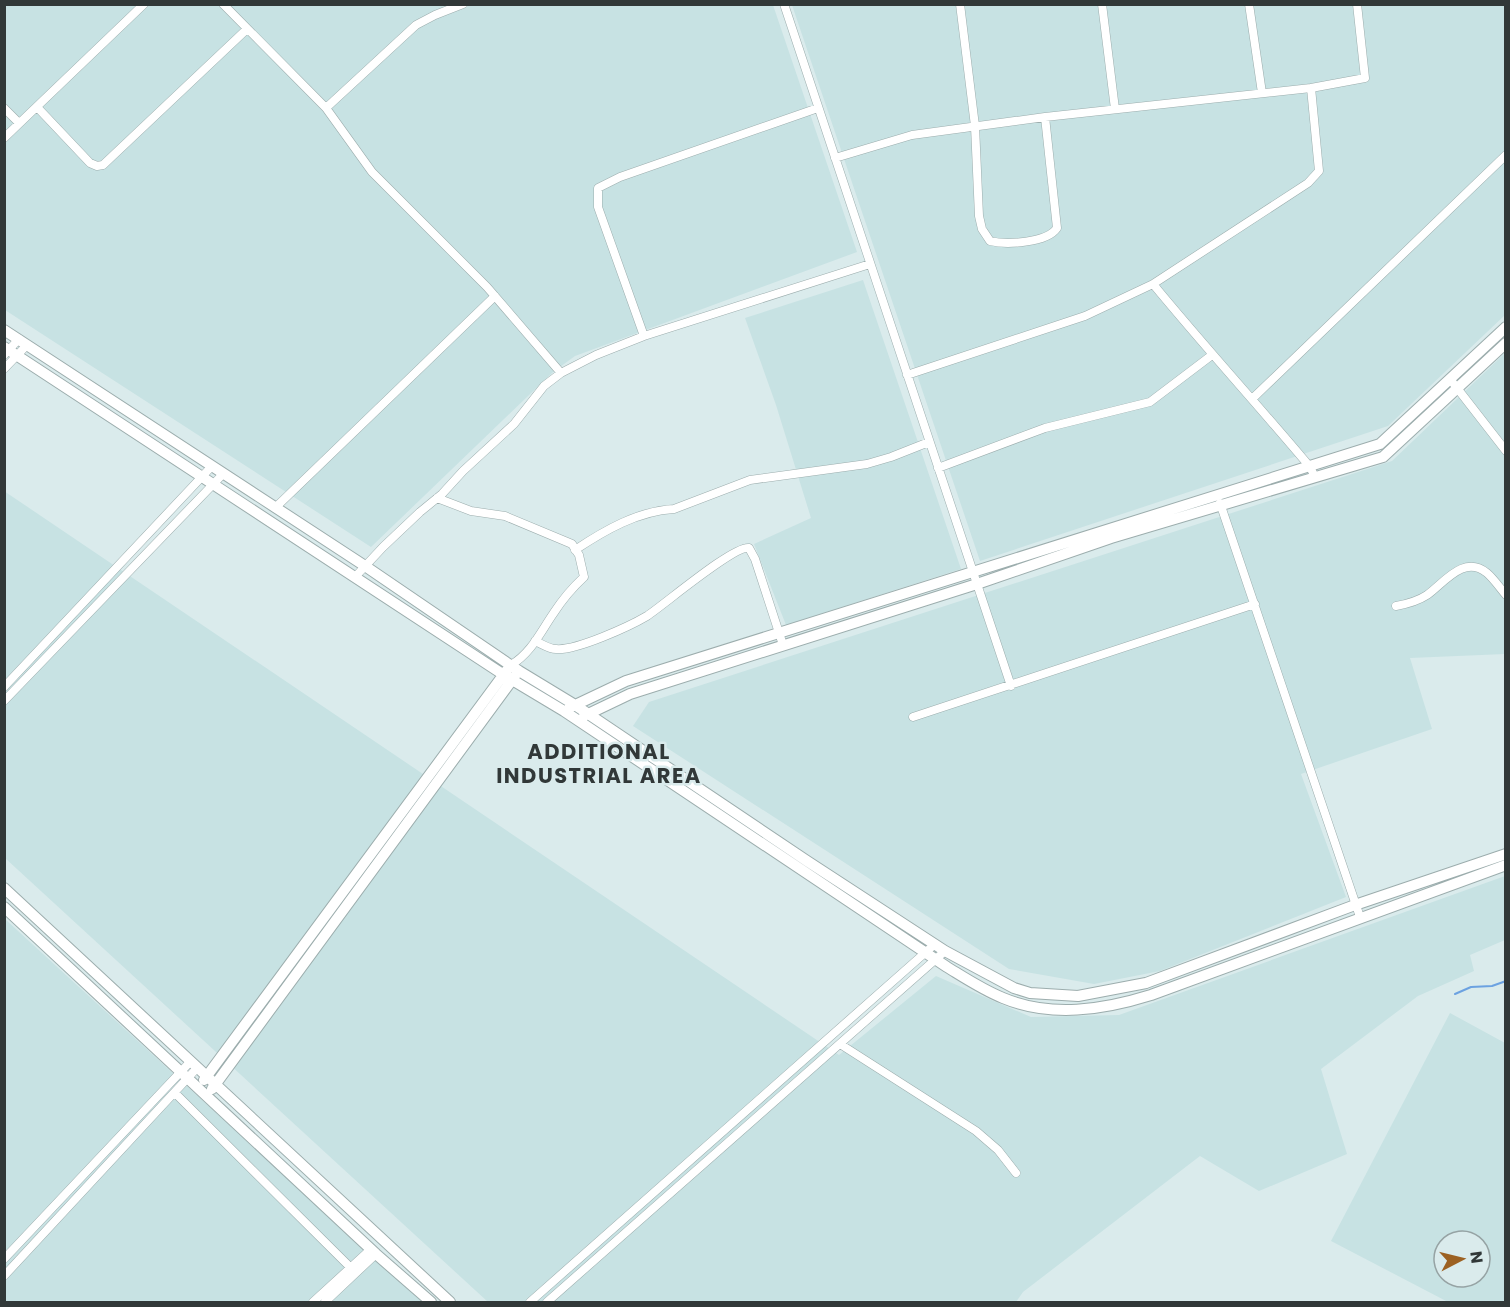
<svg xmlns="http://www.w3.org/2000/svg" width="1510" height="1307" viewBox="0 0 1510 1307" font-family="Poppins,sans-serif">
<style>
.built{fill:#c7e2e3;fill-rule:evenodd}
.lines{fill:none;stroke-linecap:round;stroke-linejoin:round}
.stream{stroke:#6ca2e1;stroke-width:2}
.street-casing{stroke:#9cadad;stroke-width:9}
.secondary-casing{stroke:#9cadad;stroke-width:12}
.street{stroke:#fff;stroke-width:8}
.secondary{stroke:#fff;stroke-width:10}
.labels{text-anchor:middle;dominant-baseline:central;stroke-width:5;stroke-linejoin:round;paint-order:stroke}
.district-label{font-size:21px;font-weight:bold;letter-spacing:1.5px;fill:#313838;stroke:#daebec}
</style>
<rect width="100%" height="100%" fill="#daebec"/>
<!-- built -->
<path class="built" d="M4 5H773L857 252 575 356 553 372 371 547 5 310Z
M792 5H1505V315L1388 426 980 561Z
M863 280 961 569 786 625 754 544 811 518 776 405 745 318Z
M1505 353V654L1410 658 1432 729 1301 774 1346 897 1160 971 1094 984 1009 969 633 726 649 702 1392 461Z
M4 491 839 1055 936 976 1031 1017 1119 1015 1505 876V940L1470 955 1474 971 1418 996 1321 1069 1347 1154 1259 1191 1200 1156 1023 1292 1016 1302H488L5 858Z
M5 919 422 1302H5Z
M1450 1013 1505 1043V1302H1448L1331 1241ZM1444 1241H1480V1277H1444Z"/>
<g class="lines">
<!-- stream -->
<path class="stream" d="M1455 994 1471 987 1492 986 1506 981"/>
<!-- street casing -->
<g class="street-casing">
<path id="street" d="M223 4 326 108 372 172 487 287 561 373
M784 4 1011 686
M960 4 975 126 979 216 982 229 990 241C1006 245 1047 243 1057 228L1045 117
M1102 4 1115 109
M1249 4 1262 93
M37 107 90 163 97 166 103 165 247 29
M4 108 19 123
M326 108 416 25 435 15 463 4
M4 138 144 4
M835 158 912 135 1045 117 1311 88
M644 336 598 207V188L620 177 818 108
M4 355 19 339
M4 369 27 345
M907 375 1085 316 1153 284
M1450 379 1506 451
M1252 399 1506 155
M938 468 1045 428 1150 402 1212 355
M1315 477 1310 467C1258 405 1204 346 1153 284L1308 183 1319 171 1311 88 1365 78 1357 4
M437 498 471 511 505 516 572 544 579 555 584 577C572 588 562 600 553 614 540 633 531 653 511 665
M1220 503 1360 917
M275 508 495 296
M575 550C605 530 638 511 674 509L750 480 867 464 891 457 929 442
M355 577 383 547 420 512 442 494 463 471 514 424 544 386 561 373 596 355 644 336 870 264
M1396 606C1407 604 1418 601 1427 595 1444 583 1464 554 1487 573 1494 579 1500 588 1506 595
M535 641C542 644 549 649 556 649 576 651 630 626 647 616 664 605 734 545 749 548L755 559 783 645
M4 687 212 466
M4 701 223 474
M913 717 1255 604
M840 1044 976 1131 998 1150 1016 1173
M175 1093 351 1268
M4 1259 190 1062
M4 1276 197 1068
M313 1302 371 1249
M325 1302 376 1254
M530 1302 935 944
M547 1302 945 951"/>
</g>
<!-- secondary casing -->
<g class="secondary-casing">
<path id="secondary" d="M4 330 365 566 519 671 575 705 807 861 945 951 1014 988 1030 993 1078 996 1146 983 1355 905 1506 854
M4 347 504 675 564 711 947 967C965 978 983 990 1003 998 1051 1018 1103 1010 1151 995L1506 865
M569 708 626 681 1380 444 1506 327
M584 716 630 694 977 584 1111 538 1383 457 1506 343
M4 888 450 1302
M4 907 376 1254 431 1302
M204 1080 507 670
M212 1089 515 676"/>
</g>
<!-- street -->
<use href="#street" class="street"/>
<!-- secondary -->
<use href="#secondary" class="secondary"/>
</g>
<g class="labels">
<!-- district labels -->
<g class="district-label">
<text x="599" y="751">ADDITIONAL<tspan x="599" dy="24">INDUSTRIAL AREA</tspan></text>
</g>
</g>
<!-- border -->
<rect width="1510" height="1307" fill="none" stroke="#313838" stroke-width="12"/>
<!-- north arrow -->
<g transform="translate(1462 1259) rotate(83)"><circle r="28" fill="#daebec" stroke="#96a3a4" stroke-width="1.5"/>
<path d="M0-4.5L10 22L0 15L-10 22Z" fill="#9c6122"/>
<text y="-9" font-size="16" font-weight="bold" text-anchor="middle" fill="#313838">N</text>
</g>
</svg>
